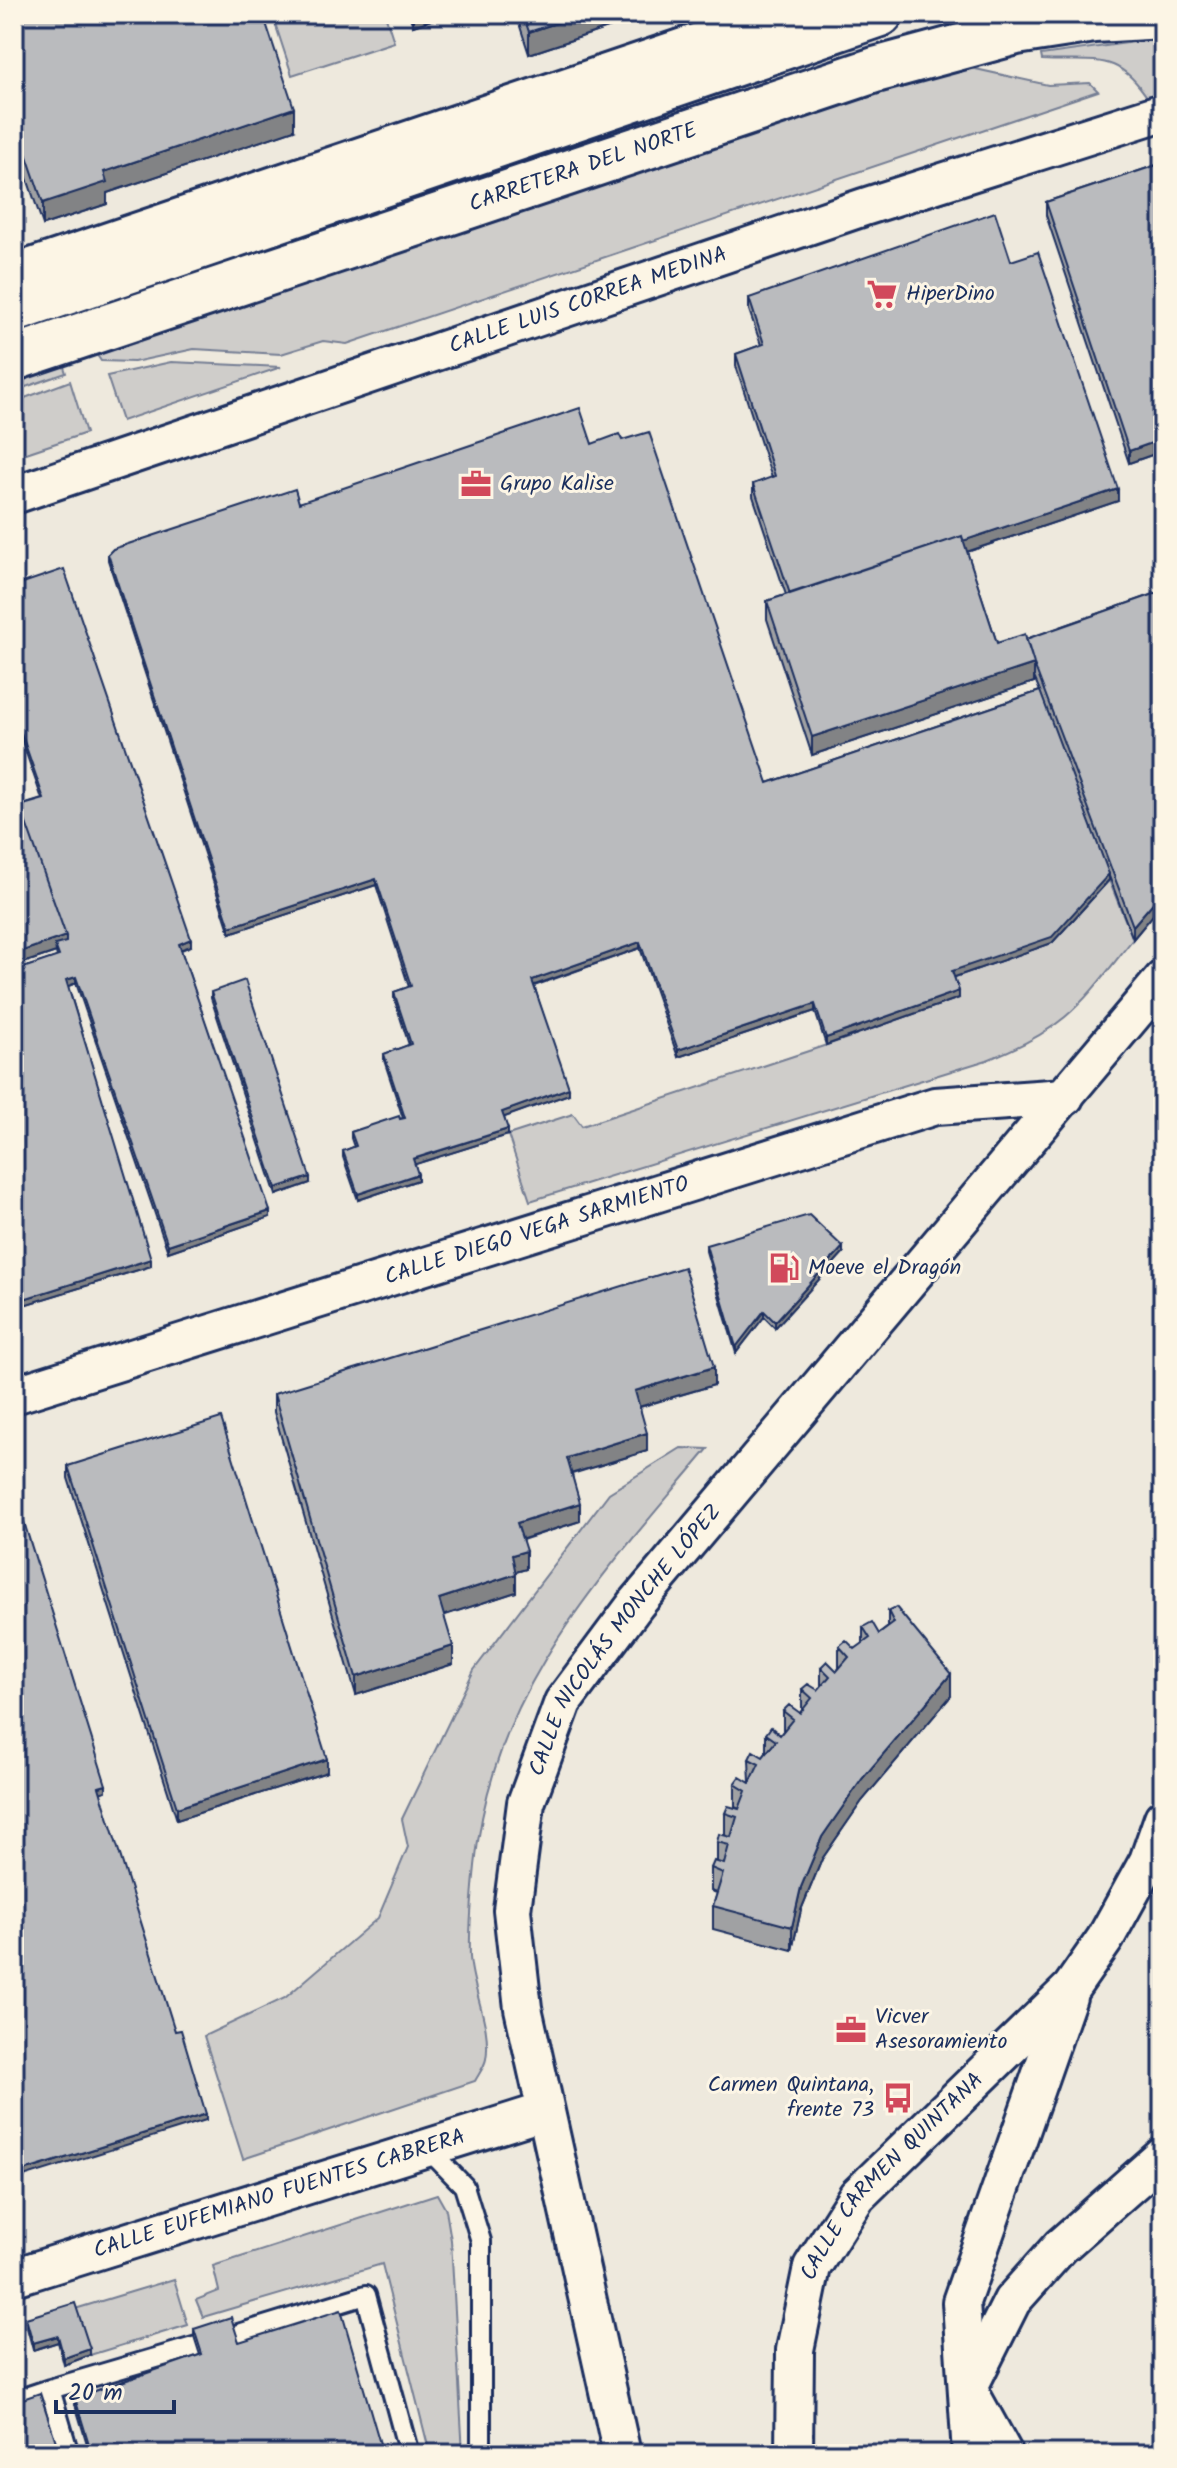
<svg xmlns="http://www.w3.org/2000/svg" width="1177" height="2468" viewBox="0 0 1177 2468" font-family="Kalam,sans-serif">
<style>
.green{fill:#cfcdca;stroke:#757e94;stroke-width:2}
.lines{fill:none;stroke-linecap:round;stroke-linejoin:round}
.service-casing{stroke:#1b2f5e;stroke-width:24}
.minor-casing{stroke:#1b2f5e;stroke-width:42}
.tertiary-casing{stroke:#1b2f5e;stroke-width:50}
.service{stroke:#fcf5e5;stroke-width:18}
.minor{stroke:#fcf5e5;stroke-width:36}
.tertiary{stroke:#fcf5e5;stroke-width:44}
.wall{fill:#a0a1a3;stroke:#1b2f5e;stroke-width:2}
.shaded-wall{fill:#828385;stroke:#1b2f5e;stroke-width:2}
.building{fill:#babbbe;stroke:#1b2f5e;stroke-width:2}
.labels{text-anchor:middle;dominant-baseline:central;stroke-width:6;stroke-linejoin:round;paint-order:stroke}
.street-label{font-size:22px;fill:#1b2f5e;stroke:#fcf5e5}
.poi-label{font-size:22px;fill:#1b2f5e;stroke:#fcf5e5;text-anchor:start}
</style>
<rect width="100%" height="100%" fill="#eee9dd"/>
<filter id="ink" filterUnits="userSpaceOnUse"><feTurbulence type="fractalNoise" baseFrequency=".0125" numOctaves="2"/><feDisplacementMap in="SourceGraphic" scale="16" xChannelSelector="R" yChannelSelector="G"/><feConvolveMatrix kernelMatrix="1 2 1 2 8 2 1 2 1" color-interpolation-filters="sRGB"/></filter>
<g filter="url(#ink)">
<!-- green -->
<path class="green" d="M272 14H385L394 42 292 75Z
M1163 38V95L1149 100C1117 50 1097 63 1042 60L1041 55Z
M971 68 1048 85 1090 83 1098 91 347 344 323 341 281 354 194 349 134 362 101 361 95 352 803 113Z
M62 361 66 373 14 391V378Z
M171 362 281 367 122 421 107 376Z
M70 381 86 433 14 457V402Z
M1109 880 1133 939C1082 1003 1067 1029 987 1060L530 1201 508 1135 573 1114 582 1126 851 1037V1034L952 978 1052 943Z
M681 1448 708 1449C601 1577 491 1690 475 1866 472 1896 469 1927 470 1957 472 1989 492 2027 486 2059 485 2066 478 2075 475 2081L243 2159 204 2036 285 1998 378 1918 408 1847 402 1819 474 1670 609 1493Z
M437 2194 446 2210 451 2240 463 2454H430L382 2264 203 2317 196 2300 219 2291 213 2266Z
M174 2279 188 2325 90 2355 75 2309Z"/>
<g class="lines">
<!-- service casing -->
<g class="service-casing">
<path id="service" d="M427 2148 464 2186 481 2241V2454
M235 2335 366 2295 409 2454
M14 2401 50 2389
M69 2454 50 2389 197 2346"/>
</g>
<!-- minor casing -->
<g class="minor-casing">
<g id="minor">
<path d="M14 273 781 14"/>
<path id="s1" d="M14 495 864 207 1163 112"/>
<path id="s2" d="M14 1395 935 1106 1065 1097"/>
<path id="s3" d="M14 2277 545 2111"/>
<path id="s4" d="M622 2454 523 2008 512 1910 526 1803 563 1702 636 1604 1163 979"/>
<path id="s5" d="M794 2454 795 2350 812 2267 857 2196 1071 1988 1105 1939 1148 1861 1163 1818"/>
<path d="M971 2454 961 2302 1068 1997"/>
<path d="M1004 2454 968 2389 1012 2301 1061 2246 1163 2156"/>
</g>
</g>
<!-- tertiary casing -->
<g class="tertiary-casing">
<g id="tertiary">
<path d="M14 310 880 14"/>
<path id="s6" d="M14 358 875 70 1016 32 1094 20 1163 16"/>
</g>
</g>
<!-- service -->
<use href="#service" class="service"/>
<!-- minor -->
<use href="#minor" class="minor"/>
<!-- tertiary -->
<use href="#tertiary" class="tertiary"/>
</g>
<!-- wall -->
<path class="wall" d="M14 14 294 130 107 193V204L43 225 14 140Z
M409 14H449L413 26Z
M516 14H623V23L529 54Z
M1163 163V451L1129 463 1046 215V202Z
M1011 261 1118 501 967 552 997 643 1026 639 1163 591V903L1133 939 1109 876V880L1052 943 954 977 959 998 826 1045 815 1011 678 1057 640 948 534 986 569 1094 504 1117 508 1135 415 1164 418 1180 358 1200 343 1157V1151L354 1147 351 1138V1132L403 1118 384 1060V1054L409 1045 394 998V992L409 987 376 885 230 933 108 560V554L299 503 592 444 768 783 1040 691 1034 677V682L812 755 767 619V601L786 595 753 496V484L772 478 736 366V354L761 345 749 310V298Z
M14 586 191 946 181 950 270 1217 168 1252 76 983 68 986 151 1266 14 1308V971L57 957 56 952 14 966V789L20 806 42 799 14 718Z
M211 992 310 1183 276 1195 211 998Z
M706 1245 843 1253 775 1328 764 1317 736 1353 706 1251Z
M714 1385 640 1407 647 1451 572 1474 580 1521 522 1540 526 1569 516 1572V1592L444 1615 453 1664 356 1695 274 1412V1394Z
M68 1466 327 1772 177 1820 68 1478Z
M888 1611 951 1696 862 1801 822 1859 801 1910 792 1950 713 1929V1906L717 1893 711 1891V1868L717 1862V1842L725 1836V1813L739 1809 735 1807V1784L750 1783 749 1759 763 1757 766 1753V1734L780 1735 783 1731V1711L800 1713 802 1710V1689L818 1690 821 1686V1667L837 1671 839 1668V1646L855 1649 863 1644V1627L879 1634 888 1627Z
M26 2318 90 2355 64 2365 58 2342 33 2350 26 2324Z
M194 2329 239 2342 383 2454H90L75 2404V2398L200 2355 194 2336Z"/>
<!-- shaded-wall -->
<path class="shaded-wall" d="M413 14H449L413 26Z
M583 14H623V23L529 54V32Z
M294 108V130L107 193V204L43 225V203L104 172Z
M1163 439V451L1129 463V451Z
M1118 489V501L791 611V598Z
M1034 664V682L812 755V737Z
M1109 874V880L1052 943 952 978V971Z
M376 879V885L230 933V927Z
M1163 891V903L1133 939V926Z
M66 936V948L55 945 56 952 14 966V954Z
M191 939V946L179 950V944Z
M640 942V948L532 986V980Z
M76 977V983L66 987V980Z
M959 991V998L826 1045V1038Z
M815 1004V1011L678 1057V1050Z
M569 1088V1094L502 1118V1112Z
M508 1129V1135L413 1165V1159Z
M418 1174V1180L358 1200V1194Z
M310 1177V1183L276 1195V1188Z
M270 1211V1217L168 1252V1245Z
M843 1247V1253L775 1328V1322Z
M151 1259V1266L14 1308V1302Z
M764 1311V1317L736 1353V1347Z
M714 1367V1385L635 1408V1391Z
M647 1433V1451L567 1475V1458Z
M580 1503V1521L517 1541V1523Z
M526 1551V1569L512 1573V1555Z
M516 1574V1592L439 1617V1599Z
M453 1646V1664L356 1695V1677Z
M951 1674V1696L862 1801 822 1859 801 1910 792 1950V1927L801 1887 822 1837 862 1779Z
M327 1759V1772L177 1820V1808Z
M106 1785V1791L99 1793V1787Z
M206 2114V2120L14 2180V2174Z
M58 2336V2342L33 2350V2343Z
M90 2349V2355L64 2365V2358Z"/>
<!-- building -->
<path class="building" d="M14 14H263L294 108 104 172 107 182 43 203 14 118Z
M523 14H583L529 32Z
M1163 163V439L1129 451 1046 202Z
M995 212 1011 261 1038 252 1118 489 963 541 962 536 790 594 753 484 775 476 736 354 764 344 749 298Z
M580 408 592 444 619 434 622 440 649 432 768 783 1040 691 1109 874 1052 937 952 971 959 991 826 1038 815 1004 678 1050 640 942 532 980 569 1088 502 1112 508 1129 413 1159 418 1174 358 1194 343 1151 356 1146 351 1132 399 1116 400 1119 405 1118 384 1054 411 1044 394 992 411 986 376 879 230 927 108 554 113 549 295 489 299 503Z
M962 536 997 643 1025 634 1034 664 812 737 767 601Z
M64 569 191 939 179 944 270 1211 168 1245 76 977 66 980 151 1259 14 1302V971L59 956 55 945 66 942V936L20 806 44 799 14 712V586Z
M1163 591V891L1133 926 1034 664 1026 639Z
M14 789 66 936 14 954Z
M245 980 310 1177 276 1188 211 992Z
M809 1215 843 1247 775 1322 764 1311 736 1347 706 1245Z
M684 1267 714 1367 635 1391 647 1433 567 1458 580 1503 517 1523 526 1551 512 1555 516 1574 439 1599 453 1646 356 1677 274 1394Z
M221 1418 327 1759 177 1808 68 1466Z
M14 1490 106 1785 99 1787 106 1810 175 2031 181 2030 206 2114 14 2174Z
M896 1607 951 1674 862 1779 822 1837 801 1887 792 1927 713 1906 723 1873 711 1868 714 1861 724 1864 729 1845 717 1842 719 1834 731 1837 737 1817 725 1813 728 1806 739 1809 746 1791 735 1784 740 1777 750 1783 759 1764 749 1759 753 1751 763 1757 776 1741 766 1734 771 1727 780 1735 793 1719 783 1711 789 1705 800 1713 812 1698 802 1689 808 1684 818 1690 830 1676 821 1667 827 1661 837 1671 849 1657 839 1646 846 1640 855 1649 870 1638 863 1627 872 1622 879 1634 894 1623 888 1611Z
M75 2303 90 2349 64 2358 58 2336 33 2343 26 2318Z
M341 2310 383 2454H92L75 2398 202 2354 194 2329 231 2317 239 2342Z
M40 2393 60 2454H14V2402Z"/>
</g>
<!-- icons -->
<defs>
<g id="supermarket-bare" transform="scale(2.4)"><path d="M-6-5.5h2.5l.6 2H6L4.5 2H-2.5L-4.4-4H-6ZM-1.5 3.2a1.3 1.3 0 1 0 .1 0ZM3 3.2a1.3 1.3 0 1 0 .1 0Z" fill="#d1495b" stroke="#fcf5e5" stroke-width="2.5" paint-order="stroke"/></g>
<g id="office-bare" transform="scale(2.4)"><path d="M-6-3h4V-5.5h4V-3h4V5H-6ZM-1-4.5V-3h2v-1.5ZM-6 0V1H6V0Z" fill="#d1495b" stroke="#fcf5e5" stroke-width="2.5" paint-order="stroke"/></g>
<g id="fuel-bare" transform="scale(2.4)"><path d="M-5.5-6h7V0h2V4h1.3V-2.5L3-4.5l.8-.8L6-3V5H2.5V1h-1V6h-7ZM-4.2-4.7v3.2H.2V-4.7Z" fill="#d1495b" stroke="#fcf5e5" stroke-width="2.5" paint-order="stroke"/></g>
<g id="bus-bare" transform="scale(2.4)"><path d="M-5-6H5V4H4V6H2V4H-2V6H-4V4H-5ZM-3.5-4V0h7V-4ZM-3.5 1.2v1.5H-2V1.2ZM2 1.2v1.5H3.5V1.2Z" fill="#d1495b" stroke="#fcf5e5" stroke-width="2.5" paint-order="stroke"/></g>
</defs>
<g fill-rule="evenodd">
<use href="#supermarket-bare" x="882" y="294"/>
<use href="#office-bare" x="476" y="484"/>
<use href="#fuel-bare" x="784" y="1268"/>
<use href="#office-bare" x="851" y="2030"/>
<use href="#bus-bare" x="898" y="2098"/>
</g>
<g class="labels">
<!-- street labels -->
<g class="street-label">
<text stroke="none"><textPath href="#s6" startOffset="600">CARRETERA DEL NORTE</textPath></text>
<text stroke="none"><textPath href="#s1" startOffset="606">CALLE LUIS CORREA MEDINA</textPath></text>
<text stroke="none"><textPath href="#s2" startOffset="548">CALLE DIEGO VEGA SARMIENTO</textPath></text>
<text stroke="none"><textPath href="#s4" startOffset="856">CALLE NICOLÁS MONCHE LÓPEZ</textPath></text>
<text stroke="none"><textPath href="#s5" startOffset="310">CALLE CARMEN QUINTANA</textPath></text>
<text stroke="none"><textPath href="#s3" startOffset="278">CALLE EUFEMIANO FUENTES CABRERA</textPath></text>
</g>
<!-- poi labels -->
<g class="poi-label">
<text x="906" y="294">HiperDino</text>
<text x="500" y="484">Grupo Kalise</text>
<text x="808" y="1268">Moeve el Dragón</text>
<text x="875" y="2017">Vicver<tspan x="875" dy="25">Asesoramiento</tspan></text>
<text x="874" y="2085" text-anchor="end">Carmen Quintana,<tspan x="874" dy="25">frente 73</tspan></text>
</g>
</g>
<!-- margin -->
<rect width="1177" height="2468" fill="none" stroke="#fcf5e5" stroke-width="48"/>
<rect x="24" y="24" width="1129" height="2420" fill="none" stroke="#1b2f5e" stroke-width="3" filter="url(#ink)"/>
<!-- scale -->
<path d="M56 2400v12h118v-12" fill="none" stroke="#1b2f5e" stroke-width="4"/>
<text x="68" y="2400" font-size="24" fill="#1b2f5e" stroke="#fcf5e5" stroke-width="6" paint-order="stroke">20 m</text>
</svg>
